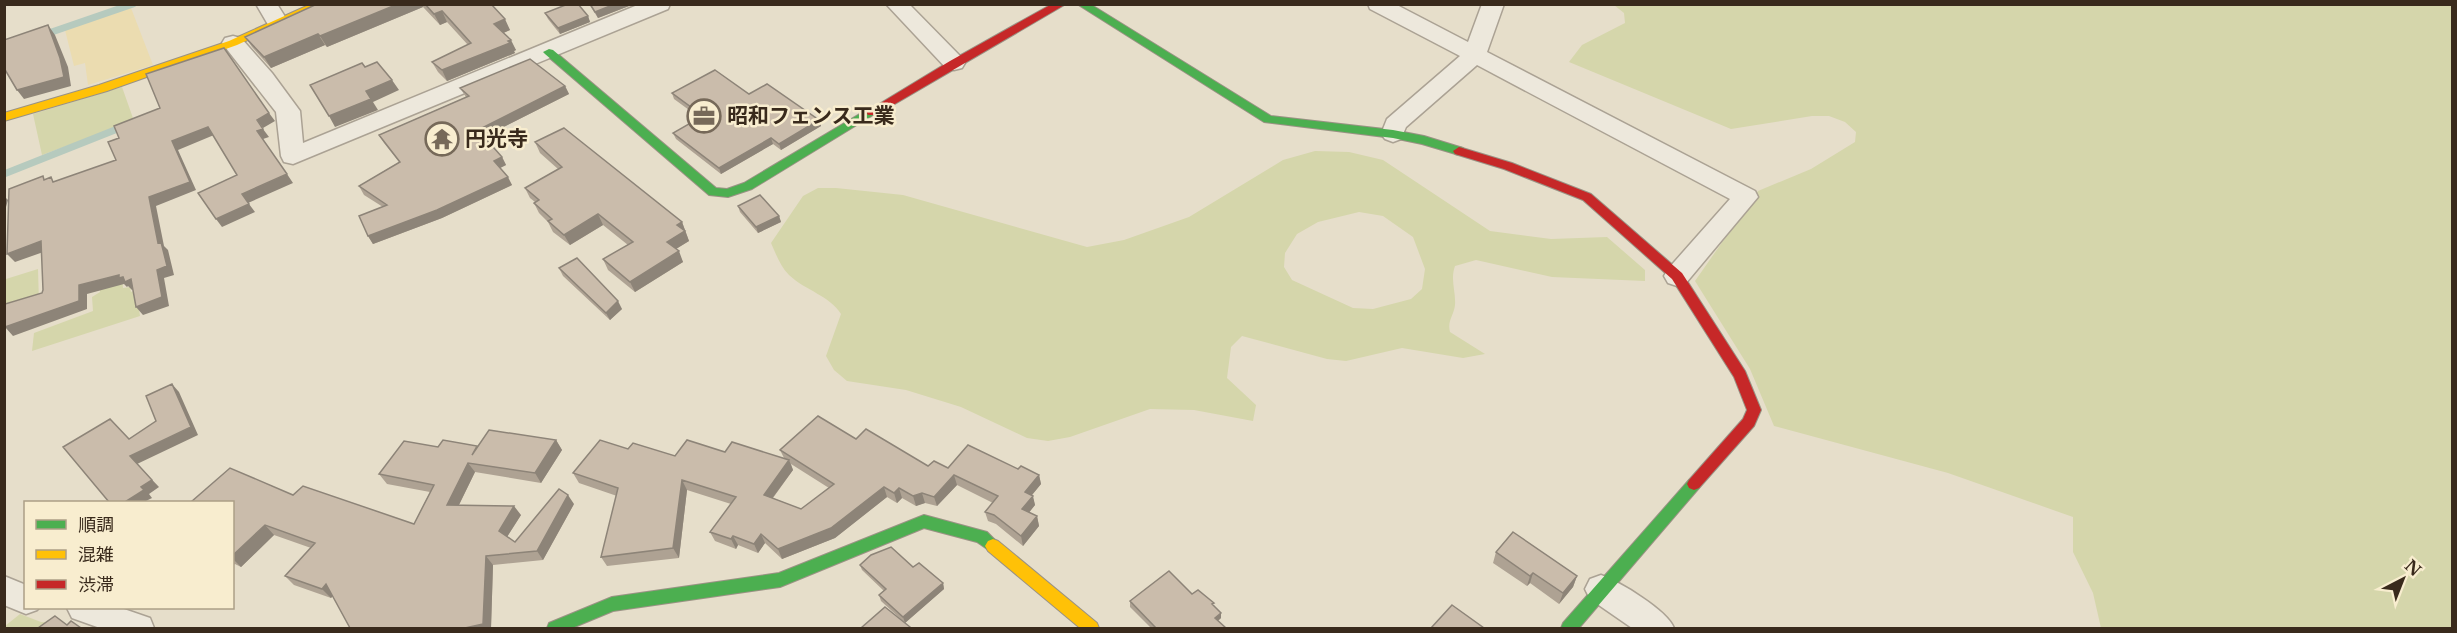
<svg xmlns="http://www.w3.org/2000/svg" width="2457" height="633" viewBox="0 0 2457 633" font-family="'Libre Baskerville','Noto Sans JP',serif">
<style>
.green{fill:#d5d6ab;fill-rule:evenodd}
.sand{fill:#ebdcb0}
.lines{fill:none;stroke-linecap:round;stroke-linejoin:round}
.stream{stroke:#b6cabe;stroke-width:7}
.street-casing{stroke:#aba294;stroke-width:3}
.fast-casing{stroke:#9a9284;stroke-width:2}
.slow-casing{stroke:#9a9284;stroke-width:2}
.jam-casing{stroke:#9a9284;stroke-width:2}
.street{fill:#ede8dc;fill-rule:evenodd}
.fast{fill:#4caf50;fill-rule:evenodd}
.slow{fill:#ffc107;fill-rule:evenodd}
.jam{fill:#c62828;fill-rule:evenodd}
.wall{fill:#aea293;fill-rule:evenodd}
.shaded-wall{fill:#8d8478}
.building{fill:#cabcab;stroke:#8d8478;stroke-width:1.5}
.labels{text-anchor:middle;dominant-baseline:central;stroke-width:5;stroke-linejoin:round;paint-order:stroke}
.poi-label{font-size:21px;font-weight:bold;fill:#392a1c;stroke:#f8edcf;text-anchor:start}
</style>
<rect width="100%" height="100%" fill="#e6deca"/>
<!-- green -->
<path class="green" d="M1614 5H2452V628H2101L2093 593 2073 552V517L1948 473 1774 426 1750 369 1695 281 1758 191 1811 169 1855 142 1856 132 1845 122 1829 116H1812L1731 129 1569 62 1582 45 1625 23 1624 13Z
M122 87 134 121 42 155 33 114Z
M1315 151 1349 152 1383 160 1490 231 1551 239 1607 237 1645 270V281L1552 277 1476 260 1455 266C1450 280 1456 291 1455 305 1454 315 1447 321 1450 332L1485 354 1463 358 1402 348 1346 361 1327 359 1242 336 1231 347 1227 378 1256 405 1253 421 1194 410 1150 409 1070 437 1048 441 1027 438 961 407 906 390 847 381 834 370 826 356 841 314C829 295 806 291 789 275 780 266 776 254 771 243L803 196 818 188H836L903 195 1087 247 1124 240 1189 217 1283 160ZM1359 212 1383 216 1413 237 1425 269 1422 289 1411 299 1373 309 1353 308 1292 280 1284 267 1285 253 1297 234 1318 222Z
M99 264 122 279 123 288 130 287 131 292 136 290 140 316 32 351 34 333 93 311 92 297 100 292Z
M38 269 39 303 6 314V279Z
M20 614 41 622 58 623 61 628H5V626Z"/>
<!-- sand -->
<path class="sand" d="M131 8 153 65 88 85 85 63 74 66 65 30Z"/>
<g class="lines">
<!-- stream -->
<path class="stream" d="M43 35 133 4
M4 174 125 126"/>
<!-- street casing -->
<g class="street-casing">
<path id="street" d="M256 4H277L289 23 286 28 278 30 270 28Z
M640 4H670L668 9 293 164 284 162 281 156 276 112 222 43 225 38 233 36 241 38 272 73 300 111 303 143Z
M886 4H909L962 58 965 63 962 68 954 70 946 68Z
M1368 4H1395L1468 42 1482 4H1504L1487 52 1755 191 1758 197 1686 283 1677 286 1668 283 1664 276 1668 269 1730 199 1477 65 1406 127 1401 139 1393 142 1385 139 1381 134 1387 119 1460 56 1370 9Z
M1601 575C1620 582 1667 610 1674 628H1632L1590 599 1585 589 1590 579Z
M4 576 26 585V608H39L37 610 26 614 4 605Z
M67 608H121L150 618 154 628H100L72 618Z"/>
</g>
<!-- fast casing -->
<g class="fast-casing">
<path id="fast" d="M1077 4H1090L1271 116 1393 130 1424 136 1463 148 1465 151 1459 155 1422 144 1393 138 1264 122Z
M549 49 553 50 716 188 727 189 744 183 868 109H876L878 112 752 189 728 197 709 195 545 54 543 52Z
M1694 478 1699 480 1701 484 1699 488 1579 628H1561L1563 623 1689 480Z
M924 515 987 532 1001 546 998 551 993 553 977 542 924 528 780 587 613 611 572 628H547L549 623 612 597 779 573Z"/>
</g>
<!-- slow casing -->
<g class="slow-casing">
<path id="slow" d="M311 4H326L237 45 107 91 4 121V113L99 85 229 41Z
M993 539 998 541 1097 623 1099 628H1080L988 551 985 546 988 541Z"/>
</g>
<!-- jam casing -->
<g class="jam-casing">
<path id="jam" d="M1052 4H1066L876 115H868L866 112 950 61Z
M1459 147 1512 163 1591 194 1682 273 1745 371 1761 410 1754 426 1699 488 1694 490 1689 488 1687 484 1689 480 1743 419 1747 410 1734 377 1672 279 1583 200 1504 169 1455 154 1453 151Z"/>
</g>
<!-- street -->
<use href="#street" class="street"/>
<!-- fast -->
<use href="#fast" class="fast"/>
<!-- slow -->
<use href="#slow" class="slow"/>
<!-- jam -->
<use href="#jam" class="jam"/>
</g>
<!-- wall -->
<path class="wall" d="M317 4H491L510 30 503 33 516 50 514 51 515 53 447 81 438 72 432 62 468 45 447 22 440 25 423 7 327 47 325 45 271 68 252 47 245 37Z
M589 4H629V6L598 18Z
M545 13 588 16 590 22 560 34 548 19Z
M565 86 569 94 484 137 502 157 506 165 500 168 512 185 442 218 373 244 368 236 383 207 364 195 359 186 399 162 384 143 379 135 466 97 460 88Z
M672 93 749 94 819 120 821 126 781 150 773 144 721 174 676 139 673 133 700 118 674 99Z
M535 142 682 222 689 241 676 249 683 262 635 292 608 270 603 259 628 245 603 225 570 245 553 232 548 222 539 213 534 203 535 202 530 198 525 188 558 169 540 153Z
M738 206 779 216 781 222 758 233 740 212Z
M559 268 622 309 610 320 563 276Z
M856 439 928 466 948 468 1018 469 1039 475 1041 484 1032 495 1035 505 1029 512 1037 516 1039 526 1023 546 996 524 988 521 985 512 993 503 957 485 937 506 925 503 916 506 902 498 897 503 887 497 835 538 782 559 765 543 758 553 738 545 736 549 715 541 710 532 731 504 687 490 679 558 607 566 601 557 617 496 579 483 573 473 628 449 675 456 725 452 784 458 780 450ZM791 464 829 488 801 509 773 498 793 470Z
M556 440 562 450 541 483 475 472 459 505 521 515 507 537 515 542 574 504 543 560 493 565 491 628H350L333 596 331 598 294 585 285 576 311 548 274 535 241 567 235 564 232 566V502L293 495 414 524 430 492 387 484 379 474 438 447H477Z
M1496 552 1577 576 1573 587 1559 604 1530 583 1527 586 1493 563Z
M860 565 913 567 943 583 944 589 905 623 881 601 879 595 884 591 862 570Z
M1192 594 1214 606 1221 618 1218 621 1226 628H1151L1130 607V601Z"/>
<!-- shaded-wall -->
<path class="shaded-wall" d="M398 4H422L423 7 327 47 320 36Z
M615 4H629V6L598 18 595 12Z
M442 11 447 22 440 25 434 14Z
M588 16 590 22 560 34 558 28Z
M505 19 510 30 499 35 494 24Z
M48 25 55 35 68 67 71 86 24 99 17 90Z
M318 34 325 45 271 68 264 57Z
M511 40 516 50 514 51 515 53 447 81 442 70Z
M392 80 399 90 373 102 378 110 335 127 329 116 366 91Z
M565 86 569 94 482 138 478 130Z
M269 113 275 121 263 128 257 120Z
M819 120 821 126 781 150 779 144Z
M208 127 214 135 178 150 196 190 156 206 164 246 168 250 174 275 164 278 169 306 143 315 136 307 157 270 158 243 149 197 172 141Z
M263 129 269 137 263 139 257 131Z
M771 138 773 144 721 174 719 168Z
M502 157 506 165 498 169 494 161Z
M287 174 293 183 248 203 242 194Z
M508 177 512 185 442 218 373 244 368 236Z
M4 196 8 200 4 214Z
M249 204 255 212 222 227 216 219Z
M598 214 603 225 570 245 564 235Z
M779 216 781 222 758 233 756 227Z
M682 222 689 241 671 252 667 242 677 225Z
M41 241 49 250 15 262 7 254Z
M679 251 683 262 635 292 630 282Z
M119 275 131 279 139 288 132 290 128 286 127 287 124 284 87 294V309L13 336 5 327 79 285Z
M618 301 622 309 610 320 606 313Z
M172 384 179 392 198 435 137 464 159 487 149 494 152 498 144 502H125L130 456 191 427Z
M556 440 562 450 541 483 535 473Z
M789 460 793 470 768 504 764 495Z
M468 463 475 472 454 515 447 505Z
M954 475 957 485 937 506 934 497Z
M1039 475 1041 484 1027 501 1025 492Z
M682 480 687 490 679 558 673 548Z
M884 487 887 497 835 538 782 559 778 549Z
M899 488 902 498 897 503 894 493Z
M922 493 925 503 916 506 913 496Z
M568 495 574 504 543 560 537 551Z
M1033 496 1035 505 1024 519 1022 509Z
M514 506 521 515 505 540 499 531Z
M1037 516 1039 526 1023 546 1021 536Z
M265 525 274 535 241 567 232 558V556Z
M761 534 765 543 758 553 754 544Z
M733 536 738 545 736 549 731 539Z
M486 556 493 565 491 628H465Z
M1533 573 1530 583 1527 586 1530 576Z
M1577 576 1573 587 1559 604 1563 593Z
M943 583 944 589 905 623 903 617Z
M326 584 335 593 331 598 322 589Z
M1221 613V618L1215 623V618Z"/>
<!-- building -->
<path class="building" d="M317 4H398L320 36 318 34 264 57 245 37Z
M425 4H491L505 19 494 24 511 40 508 41 510 43 442 70 432 62 471 43 442 11 434 14Z
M568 4H578L588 16 558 28 545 13Z
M590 4H615L595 12Z
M48 25 60 58 64 77 17 90 4 68V40Z
M224 48 269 113 257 120 263 129 257 131 287 174 242 194 249 204 216 219 198 193 237 175 208 127 172 141 190 182 149 197 158 243 161 242 167 266 157 270 162 297 136 307 131 279 125 282 123 277 119 278V275L79 285V301L5 327V304L42 293 43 290 41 241 7 254 9 189 43 176 44 180 51 177 53 182 116 160 108 142 119 138 114 126 160 108 146 74Z
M530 59 565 86 478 130 502 157 494 161 508 177 437 210 368 236 359 216 387 205 359 186 400 162 379 135 469 96 460 88Z
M377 62 392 80 366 91 371 99 329 116 310 85 362 63 365 67Z
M715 70 749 94 767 84 819 120 779 144 771 138 719 168 673 133 703 116 672 93Z
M564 128 682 222 677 225 685 231 667 242 679 251 630 282 603 259 633 242 598 214 564 235 548 221 552 219 534 203 539 200 525 188 562 167 535 142Z
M760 195 779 216 756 227 738 206Z
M577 258 618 301 606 313 559 268Z
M172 384 191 427 130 456 152 480 141 487 144 490 125 502H109L63 447 110 419 129 439 156 421 146 396Z
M818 416 856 439 866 429 928 466 934 461 948 468 968 445 1018 469 1021 466 1039 475 1025 492 1033 496 1022 509 1037 516 1021 536 994 515 985 512 998 496 954 475 934 497 922 493 913 496 899 488 894 493 884 487 831 528 778 549 761 534 754 544 733 536 731 539 710 532 736 497 682 480 673 548 601 557 618 488 573 473 600 440 628 449 633 443 675 456 687 440 725 452 732 442 789 460 764 495 801 509 834 484 780 450Z
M489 430 556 440 535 473 468 463 447 505 514 506 499 531 515 542 559 489 568 495 537 551 486 556 483 624 465 628H350L326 584 322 589 285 576 315 543 265 525 232 556V502H191L230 468 293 495 303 486 414 524 434 485 379 474 404 441 438 447 443 440 477 446 472 455Z
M1513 532 1577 576 1563 593 1533 573 1530 576 1496 552Z
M891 547 913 567 919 563 943 583 903 617 879 595 886 589 860 565 871 555Z
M1169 571 1192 594 1198 590 1214 603 1212 604 1221 613 1215 618 1226 628H1156L1130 601Z
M1452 605 1484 628H1431Z
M885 607 910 627 909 628H861Z
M55 616 67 625 71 621 81 628H38Z"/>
<!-- icons -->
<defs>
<g id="office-ring" transform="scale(1.725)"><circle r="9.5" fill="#f8edcf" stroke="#766959" stroke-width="1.5"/><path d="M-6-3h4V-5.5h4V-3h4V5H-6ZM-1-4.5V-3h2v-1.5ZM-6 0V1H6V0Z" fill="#766959"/></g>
<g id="temple-ring" transform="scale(1.725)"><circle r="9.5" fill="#f8edcf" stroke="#766959" stroke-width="1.5"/><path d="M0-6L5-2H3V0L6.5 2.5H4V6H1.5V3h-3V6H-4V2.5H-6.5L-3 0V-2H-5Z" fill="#766959"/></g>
</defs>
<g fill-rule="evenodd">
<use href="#office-ring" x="704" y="116"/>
<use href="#temple-ring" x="442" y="139"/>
</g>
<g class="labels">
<!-- poi labels -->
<g class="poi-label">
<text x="727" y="116">昭和フェンス工業</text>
<text x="465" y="139">円光寺</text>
</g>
</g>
<!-- border -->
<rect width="2457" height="633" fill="none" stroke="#392a1c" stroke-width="12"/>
<!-- legend -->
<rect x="24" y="501" width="210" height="108" fill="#f8edcf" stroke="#ac9f87" stroke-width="1.5"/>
<rect x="36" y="520" width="30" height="9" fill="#4caf50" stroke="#ac9f87" stroke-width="1.5"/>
<text x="78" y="531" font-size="18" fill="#392a1c">順調</text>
<rect x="36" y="550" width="30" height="9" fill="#ffc107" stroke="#ac9f87" stroke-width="1.5"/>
<text x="78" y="561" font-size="18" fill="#392a1c">混雑</text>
<rect x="36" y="580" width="30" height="9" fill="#c62828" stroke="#ac9f87" stroke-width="1.5"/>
<text x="78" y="591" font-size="18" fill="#392a1c">渋滞</text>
<!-- north arrow -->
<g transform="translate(2403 579) rotate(42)" stroke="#f8edcf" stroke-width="4.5" paint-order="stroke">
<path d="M0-4.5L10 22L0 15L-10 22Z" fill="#392a1c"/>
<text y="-9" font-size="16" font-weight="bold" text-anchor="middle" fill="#392a1c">N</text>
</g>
</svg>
